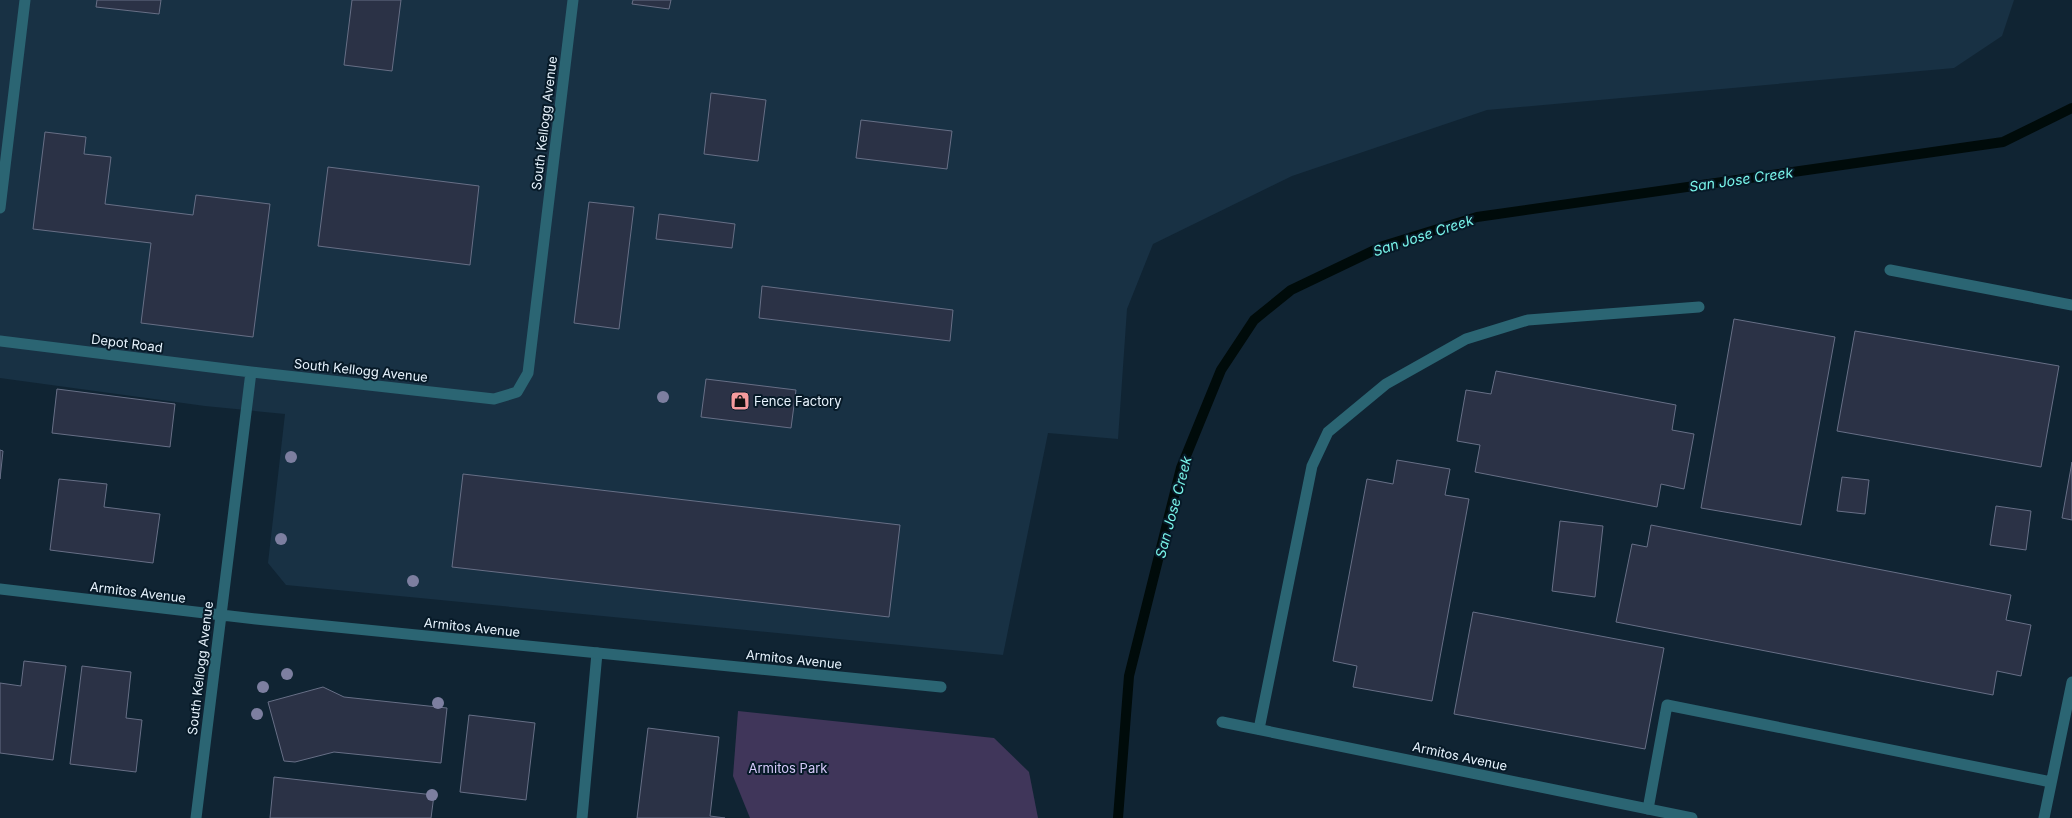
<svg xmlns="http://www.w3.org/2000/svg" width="2072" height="818" viewBox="0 0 2072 818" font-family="Inter,sans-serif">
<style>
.built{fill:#183144}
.green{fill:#40365a}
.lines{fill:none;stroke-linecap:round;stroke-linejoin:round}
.stream{stroke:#000b0a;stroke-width:10}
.building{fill:#2b3246;stroke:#676f86}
.service{stroke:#2b6573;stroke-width:11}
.minor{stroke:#2b6573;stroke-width:11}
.tree{fill:#7d7fa0}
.labels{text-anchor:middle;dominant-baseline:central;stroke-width:4;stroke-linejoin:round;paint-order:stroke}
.street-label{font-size:13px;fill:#e8f4fe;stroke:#071a28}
.poi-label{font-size:13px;fill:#e8f4fe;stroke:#071a28;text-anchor:start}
.park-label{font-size:13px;fill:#d6cafa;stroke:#071a28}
.water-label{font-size:14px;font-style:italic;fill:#79f5ea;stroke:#071a28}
</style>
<rect width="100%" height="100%" fill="#102433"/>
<!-- built -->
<path class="built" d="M0 0H2014L2002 36 1954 68 1487 110 1292 176 1153 244 1127 309 1118 439 1048 433 1003 655 286 585 268 563 285 414 205 406 0 378Z"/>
<!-- green -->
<path class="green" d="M738 711 994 738 1029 772 1038 818H750L733 776Z"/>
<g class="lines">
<!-- stream -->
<path class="stream" d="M1118 818 1129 676 1181 468 1221 370 1254 320 1291 290 1383 246 1477 217 2003 142 2072 108"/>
</g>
<!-- building -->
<path class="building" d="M97 0H161L159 14 96 7Z
M352 0H401L392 71 344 65Z
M633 0H671L669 9 632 4Z
M711 93 766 100 758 161 704 154Z
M861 120 952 131 947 169 856 158Z
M45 132 86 137 84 154 111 157 105 204 193 215 196 195 270 204 253 337 141 323 151 243 33 229Z
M328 167 479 186 470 265 318 246Z
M589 202 634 207 619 329 574 323Z
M659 214 735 224 732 248 656 239Z
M762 286 953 310 950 341 759 318Z
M1734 319 1835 337 1801 525 1701 508Z
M1855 331 2059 366 2041 467 1837 431Z
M1496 371 1676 405 1672 430 1694 434 1684 489 1661 484 1657 507 1475 472 1480 445 1457 441 1466 390 1491 394Z
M706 379 796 390 791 428 701 417Z
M57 389 175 404 170 447 52 433Z
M0 450 3 451 0 479Z
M1397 460 1450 469 1445 495 1469 499 1432 701 1353 687 1357 666 1333 661 1367 479 1393 484Z
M2072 462V520L2062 518Z
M463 474 900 525 889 617 452 567Z
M1842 477 1869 480 1865 514 1837 511Z
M59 479 107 484 104 507 160 514 153 563 50 550Z
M1996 506 2031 511 2026 550 1990 545Z
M1560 521 1603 526 1595 597 1552 591Z
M1651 525 2011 595 2006 620 2031 625 2021 676 1997 671 1993 695 1616 622 1632 544 1647 547Z
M1473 612 1664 648 1645 749 1454 714Z
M24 661 66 666 53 760 0 753V683L21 686Z
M82 666 131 672 126 718 142 720 136 772 70 764Z
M323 687 344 697 447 708 441 763 334 752 295 762 284 761 268 702Z
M469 715 535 723 526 800 460 792Z
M648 728 719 737 710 816 725 818H637Z
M274 777 434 795 431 818H270Z"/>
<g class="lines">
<!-- service -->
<path class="service" d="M1890 270 2072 305
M1259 729 1312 466 1328 432 1386 384 1466 339 1528 320 1699 307
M1648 809 1667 705 2051 782
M582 818 597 653
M2044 818 2072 682"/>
<!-- minor -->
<path class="minor" d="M0 208 25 0
M0 341 251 372 494 399 517 392 528 373 573 0
M0 589 256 619 941 687
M1222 722 1692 818
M196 818 251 372"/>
</g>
<!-- trees -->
<g class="tree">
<circle cx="663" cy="397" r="6"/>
<circle cx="291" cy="457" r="6"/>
<circle cx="281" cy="539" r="6"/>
<circle cx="413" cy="581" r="6"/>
<circle cx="287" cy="674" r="6"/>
<circle cx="263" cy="687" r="6"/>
<circle cx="438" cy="703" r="6"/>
<circle cx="257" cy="714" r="6"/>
<circle cx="432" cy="795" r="6"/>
</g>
<!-- icons -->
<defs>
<g id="shop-square" transform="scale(1)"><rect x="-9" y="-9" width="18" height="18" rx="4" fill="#f59b9d" stroke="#071a28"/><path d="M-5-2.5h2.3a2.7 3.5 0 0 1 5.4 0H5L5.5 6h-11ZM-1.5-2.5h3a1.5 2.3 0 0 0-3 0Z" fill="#111"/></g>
</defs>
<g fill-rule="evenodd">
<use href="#shop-square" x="740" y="401"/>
</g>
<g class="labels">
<!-- street labels -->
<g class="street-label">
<text transform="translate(544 123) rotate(-83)">South Kellogg Avenue</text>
<text transform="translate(127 343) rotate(7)">Depot Road</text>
<text transform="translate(361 370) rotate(6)">South Kellogg Avenue</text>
<text transform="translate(138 592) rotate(7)">Armitos Avenue</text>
<text transform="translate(472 627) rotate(6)">Armitos Avenue</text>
<text transform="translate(794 659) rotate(6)">Armitos Avenue</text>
<text transform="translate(200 668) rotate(-83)">South Kellogg Avenue</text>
<text transform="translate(1460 756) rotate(12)">Armitos Avenue</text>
</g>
<!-- poi labels -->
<g class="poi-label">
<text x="754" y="401">Fence Factory</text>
</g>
<!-- park labels -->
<g class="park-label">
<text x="788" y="768">Armitos Park</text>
</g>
<!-- water labels -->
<g class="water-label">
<text transform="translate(1741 179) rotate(-8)">San Jose Creek</text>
<text transform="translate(1423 235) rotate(-18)">San Jose Creek</text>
<text transform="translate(1173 507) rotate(-75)">San Jose Creek</text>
</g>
</g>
</svg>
